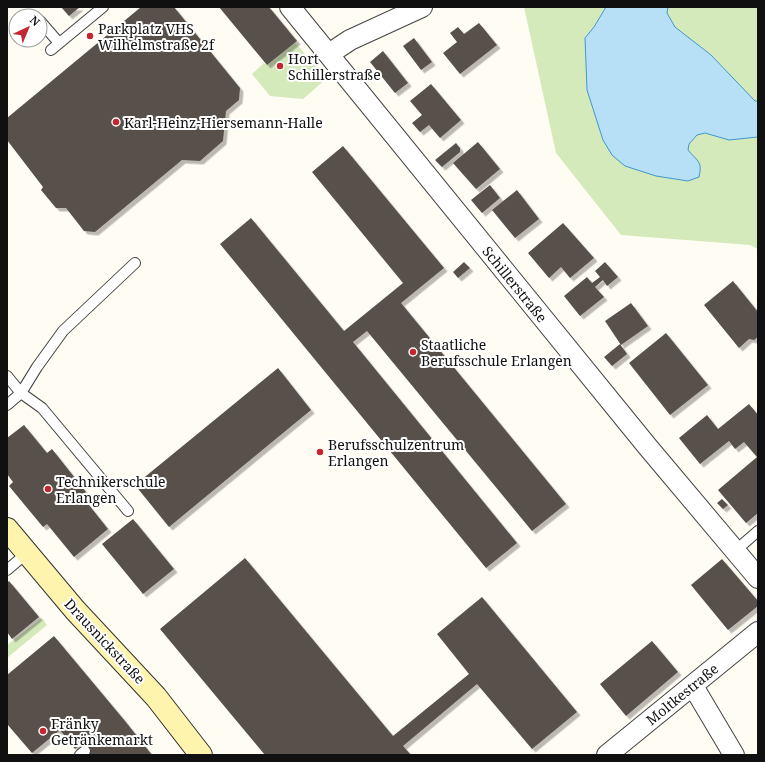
<svg xmlns="http://www.w3.org/2000/svg" width="765" height="762" viewBox="0 0 765 762" font-family="'Noto Serif',serif">
<style>
.green{fill:#d5eabb}
.water{fill:#b7e0f7;stroke:#3d97ce}
.building{fill:#59514c;filter:url(#shadow)}
.lines{fill:none;stroke-linecap:round;stroke-linejoin:round}
.service-casing{stroke:#434343;stroke-width:12}
.minor-casing{stroke:#434343;stroke-width:22}
.secondary-casing{stroke:#323232;stroke-width:24}
.service{stroke:#fff;stroke-width:10}
.minor{stroke:#fff;stroke-width:20}
.secondary{stroke:#fff4ae;stroke-width:22}
.poi-dot{fill:#c22630;stroke:#fff;stroke-width:1.5}
.labels{text-anchor:middle;dominant-baseline:central;stroke-width:4;stroke-linejoin:round;paint-order:stroke}
.poi-label{font-size:14px;fill:#101010;stroke:#fff;text-anchor:start}
.street-label{font-size:14px;fill:#101010;stroke:#fff}
</style>
<defs>
<filter id="shadow"><feDropShadow dx="3.5" dy="3.5" stdDeviation="0" flood-color="#0004"/></filter>
</defs>
<rect width="100%" height="100%" fill="#fffcf3"/>
<!-- green -->
<path class="green" d="M524 7H606L594 27 585 38 587 90 699 163 687 150 689 144 697 135 705 133 729 140 758 137V249L750 245 621 235 556 153Z
M668 7H758V101H755L711 55 675 27 667 13Z
M295 42 326 79 303 99 270 96 252 74 264 63 267 65Z
M42 618 47 625 7 658V645Z"/>
<!-- water -->
<path class="water" d="M606 7H668L667 13 675 27 711 55 755 101H758V137L729 140 705 133 697 135 689 144 688 150C697 161 703 161 699 177L688 181 656 176 625 166 612 155 603 140 587 90 585 38 594 27Z"/>
<!-- building -->
<path class="building" d="M61 7H80L69 16Z
M141 7H174L240 88 239 100 226 111 223 141 200 161 182 160 95 232 84 231 66 208H56L41 190 43 187 7 140V118Z
M219 7H269L297 41 267 65Z
M479 23 497 45 460 74 443 53 457 42 450 33 458 27 464 34Z
M414 38 432 62 421 70 403 46Z
M383 51 408 83 395 93 370 62Z
M431 84 461 120 440 138 429 125 420 132 412 123 422 115 410 101Z
M478 142 500 169 476 189 453 163Z
M456 143 460 148V152L442 167 435 160Z
M343 146 444 268 401 303 566 504 532 531 367 331 353 342 517 543 486 568 220 244 251 218 344 331 403 283 312 172Z
M490 185 500 198 482 213 471 200Z
M517 190 539 219 515 238 492 210Z
M563 223 594 258 570 278 561 267 549 278 528 253Z
M464 262 470 268 458 278 453 272Z
M605 262 618 277 607 286 603 280 595 287 604 297 580 316 564 296 587 277 592 283 600 277 595 271Z
M733 281 758 312V337L754 340 749 339 739 348 704 305Z
M631 303 648 326 621 345 605 321Z
M666 333 708 385 670 415 629 363Z
M620 344 627 354 612 366 604 357Z
M278 368 311 410 169 527 135 485Z
M749 404 758 415V513L746 523 718 490 757 457 744 442 735 449 729 441 700 464 679 438 707 415 718 429Z
M24 425 47 453 52 449 86 492 81 495 108 529 74 557 47 524 43 527 9 486 13 482 7 474V438Z
M722 499 728 505 723 509 717 503Z
M133 519 174 569 143 594 102 544Z
M245 558 393 736 469 674 437 634 482 597 577 712 532 749 477 684 403 746 411 755H265L160 629Z
M722 559 758 601V606L728 630 691 585Z
M9 581 39 617 12 639 7 632V583Z
M54 636 125 721 152 755H89L80 744 75 749 60 730 32 753 7 724V675Z
M652 641 678 672 626 716 600 684Z"/>
<g class="lines">
<!-- service casing -->
<g class="service-casing">
<path id="service" d="M40 21 59 43
M51 50 103 7
M7 376 21 393 42 408 128 511
M7 405 21 393 37 367 63 331 135 263
M735 551 758 531
M7 570 27 553
M80 755 85 751"/>
</g>
<!-- minor casing -->
<g class="minor-casing">
<path id="minor" d="M290 7 647 446 758 578
M329 54 350 40 422 7
M693 686 734 755
M607 755 758 632"/>
</g>
<!-- secondary casing -->
<g class="secondary-casing">
<path id="secondary" d="M7 529 75 610 156 697 201 755"/>
</g>
<!-- service -->
<use href="#service" class="service"/>
<!-- minor -->
<use href="#minor" class="minor"/>
<!-- secondary -->
<use href="#secondary" class="secondary"/>
</g>
<!-- markers -->
<g class="poi-dot">
<circle cx="90" cy="36" r="4"/>
<circle cx="280" cy="66" r="4"/>
<circle cx="116" cy="122" r="4"/>
<circle cx="413" cy="352" r="4"/>
<circle cx="320" cy="452" r="4"/>
<circle cx="48" cy="489" r="4"/>
<circle cx="43" cy="731" r="4"/>
</g>
<g class="labels">
<!-- poi labels -->
<g class="poi-label">
<text x="98" y="28">Parkplatz VHS<tspan x="98" dy="16">Wilhelmstraße 2f</tspan></text>
<text x="288" y="58">Hort<tspan x="288" dy="16">Schillerstraße</tspan></text>
<text x="124" y="122">Karl-Heinz-Hiersemann-Halle</text>
<text x="421" y="344">Staatliche<tspan x="421" dy="16">Berufsschule Erlangen</tspan></text>
<text x="328" y="444">Berufsschulzentrum<tspan x="328" dy="16">Erlangen</tspan></text>
<text x="56" y="481">Technikerschule<tspan x="56" dy="16">Erlangen</tspan></text>
<text x="51" y="723">Fränky<tspan x="51" dy="16">Getränkemarkt</tspan></text>
</g>
<!-- street labels -->
<g class="street-label">
<text transform="translate(515 284) rotate(51)">Schillerstraße</text>
<text transform="translate(105 641) rotate(47)">Drausnickstraße</text>
<text transform="translate(682 694) rotate(-39)">Moltkestraße</text>
</g>
</g>
<!-- border -->
<rect width="765" height="762" fill="none" stroke="#101010" stroke-width="16"/>
<!-- north arrow -->
<g transform="translate(28 28) rotate(44)"><circle r="19" fill="#ffffff" stroke="#9f9f9f"/>
<path d="M0-3L7 15L0 10L-7 15Z" fill="#c22630"/>
<text y="-6" font-size="11" font-weight="bold" text-anchor="middle" fill="#101010">N</text>
</g>
</svg>
